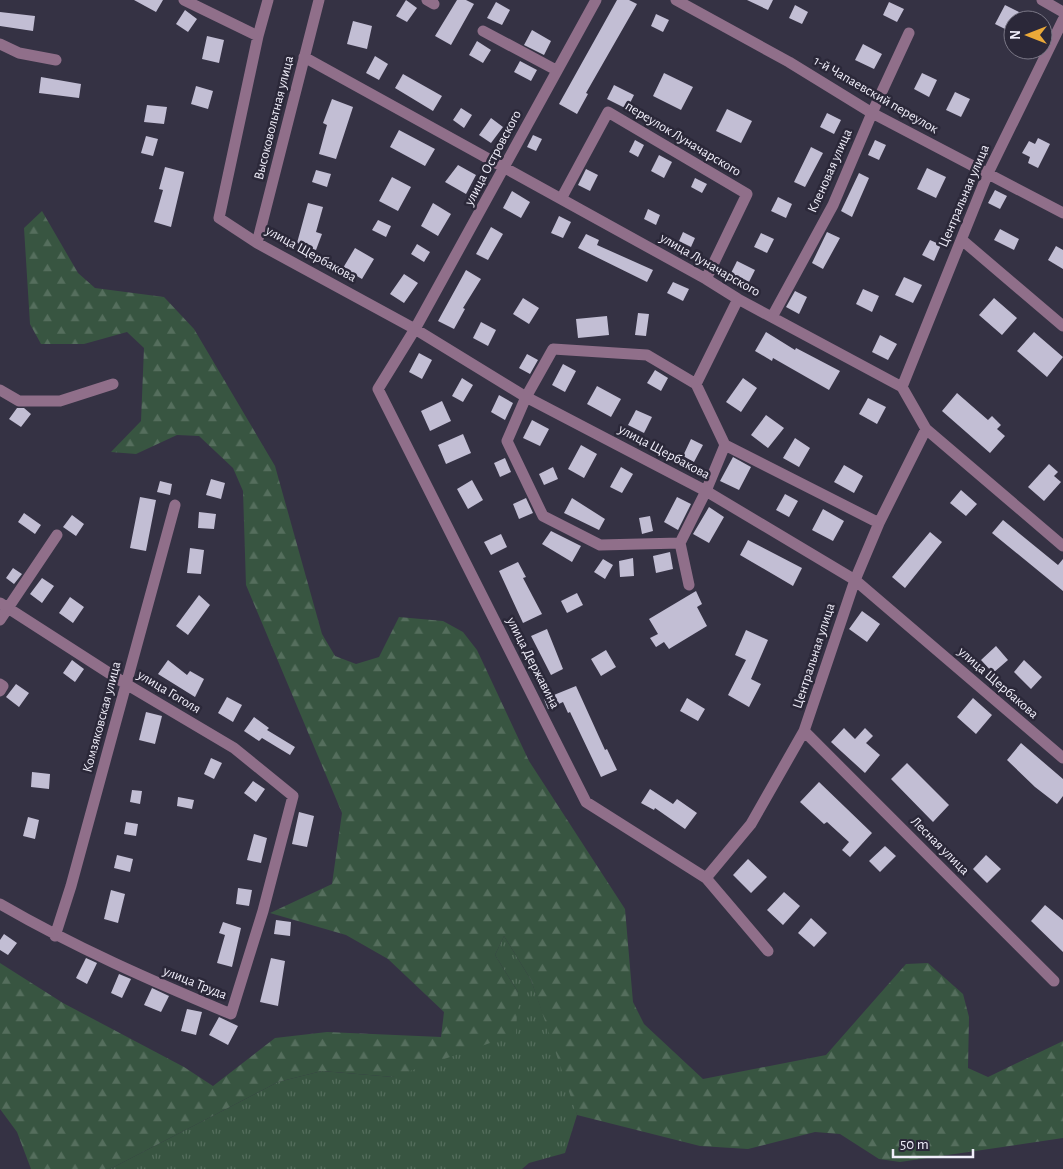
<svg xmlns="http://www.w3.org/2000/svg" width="1063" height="1169" viewBox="0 0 1063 1169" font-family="'Alegreya Sans',sans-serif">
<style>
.grass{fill:url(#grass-tufts)}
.forest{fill:url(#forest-firs)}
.building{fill:#c2bed4}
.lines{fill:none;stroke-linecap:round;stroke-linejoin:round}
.minor{stroke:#906f8a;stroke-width:11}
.labels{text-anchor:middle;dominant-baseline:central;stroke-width:5;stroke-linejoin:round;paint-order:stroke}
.street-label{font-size:14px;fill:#f0eefa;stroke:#2b2839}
</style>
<defs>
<pattern id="grass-tufts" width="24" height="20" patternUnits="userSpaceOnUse" patternTransform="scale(1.25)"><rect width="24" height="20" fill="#385541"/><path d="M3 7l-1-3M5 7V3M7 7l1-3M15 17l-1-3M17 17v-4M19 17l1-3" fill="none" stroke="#556e5d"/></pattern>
<pattern id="forest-firs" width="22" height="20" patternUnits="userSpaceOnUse" patternTransform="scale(1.25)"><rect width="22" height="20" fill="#385541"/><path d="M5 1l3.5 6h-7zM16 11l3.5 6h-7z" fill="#556e5d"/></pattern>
</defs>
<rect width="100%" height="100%" fill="#353244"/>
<!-- grass -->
<path class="grass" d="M504 936 531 980 572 1095 577 1115 565 1153 529 1163 522 1169H110L278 1082 322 1071 393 1077 518 992 495 955Z"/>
<!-- forest -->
<path class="forest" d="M42 211 78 273 95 288 164 297 194 329 275 466 322 634 335 656 356 664 379 657 399 617 443 621 463 632 477 650 529 761 625 909 633 1002 644 1024 703 1079 826 1055 906 964 928 963 963 994 969 1017 968 1068 988 1077 1063 1041V1138L900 1162 879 1159 840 1134 815 1132 748 1149 700 1146 577 1115 531 980 504 936 495 955 518 992 516 1034 393 1077 322 1071 278 1082 110 1169H31L17 1132 0 1109V963L63 1003 184 1067 213 1086 275 1038 327 1032 441 1037 444 1012 388 959 346 935 270 913 332 884 342 813 246 585 243 491 233 468 199 436 177 435 136 454 111 452 141 421 144 348 127 332 84 344H41L30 324 24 228Z"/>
<!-- building -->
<path class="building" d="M134 0H163L156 12Z
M406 0 417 8 407 22 396 16Z
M457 0H466L474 4 451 45 435 36Z
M617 0H629L637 4 586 93 588 94 577 114 559 104Z
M747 0H773L768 10Z
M496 2 510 10 502 25 487 18Z
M889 2 904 9 897 22 883 15Z
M795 5 808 12 802 24 789 18Z
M1005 5 1023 14 1020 20H1013V33L995 24Z
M185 10 197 19 188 32 176 24Z
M0 12 35 16 33 31 0 26Z
M656 14 669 20 663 32 651 26Z
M353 21 372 26 367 49 347 44Z
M532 30 551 41 544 55 524 45Z
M207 36 224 40 219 63 202 59Z
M477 41 491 50 483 63 469 55Z
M863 44 882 54 874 69 855 60Z
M375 56 388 64 379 80 366 73Z
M520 61 537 70 531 81 514 72Z
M664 73 693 87 681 110 653 96Z
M922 73 937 80 929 97 914 89Z
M403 74 442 96 433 111 395 88Z
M41 77 81 84 79 98 39 93Z
M614 85 634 95 627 109 607 99Z
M196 86 213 91 208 109 191 104Z
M955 92 970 99 961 117 946 110Z
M332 99 353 107 336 159 319 154 327 125 323 123Z
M147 105 167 107 164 124 144 122Z
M461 108 472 115 464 128 453 120Z
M727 109 752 121 741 143 716 131Z
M827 113 841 120 834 134 820 127Z
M491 118 503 127 491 143 479 135Z
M399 130 435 149 425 166 390 147Z
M533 135 542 139 536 151 527 147Z
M146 136 158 139 153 156 141 153Z
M1038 138 1050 144 1038 168 1028 163 1030 157 1022 153 1029 141 1035 144Z
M635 140 644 145 638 157 629 152Z
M875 140 886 145 879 160 868 155Z
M811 147 823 153 805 187 794 182Z
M659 155 672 162 664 178 651 171Z
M458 165 476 175 466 194 445 182Z
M165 167 184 172 171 227 154 222 163 190 159 189Z
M927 168 946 177 936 198 917 189Z
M586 169 598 175 590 191 578 185Z
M316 170 331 174 327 187 312 182Z
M859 173 869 178 852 217 841 211Z
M392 177 411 187 398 211 379 201Z
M695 178 707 184 702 193 691 187Z
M995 190 1007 196 1000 209 988 203Z
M512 191 530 202 521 218 503 208Z
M778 197 792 204 786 218 771 211Z
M308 203 323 207 316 232 322 234 316 250 297 243Z
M433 203 451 214 438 236 421 226Z
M648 209 660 215 656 225 644 219Z
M559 216 571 222 563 238 551 233Z
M378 220 391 226 386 237 372 230Z
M491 227 503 234 488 260 476 254Z
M1000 229 1019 239 1014 250 994 240Z
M683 232 695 238 691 247 679 241Z
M827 232 840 238 823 269 812 263Z
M761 233 774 239 767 253 754 247Z
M586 234 599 240 597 245 653 270 647 282 578 248Z
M930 240 941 245 934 261 922 255Z
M417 244 430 252 424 262 411 254Z
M1056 246 1063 250V269L1048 260Z
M355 248 374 259 362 279 343 268Z
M737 261 755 270 748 284 730 275Z
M466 270 481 279 463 308 465 309 454 329 438 321Z
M404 274 418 283 404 303 390 294Z
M904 277 922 285 913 303 895 295Z
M673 282 689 289 683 301 667 293Z
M863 289 879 296 872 312 856 304Z
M795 291 807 297 799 314 786 307Z
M523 298 539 308 529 324 513 314Z
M994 298 1017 318 1002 335 979 315Z
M638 313 649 314 646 336 635 335Z
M607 316 609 335 578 338 576 319Z
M481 322 496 330 488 346 473 338Z
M766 332 795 350 796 348 840 371 829 390 773 358 772 361 755 351Z
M1034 332 1063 357 1047 377 1017 351Z
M880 335 897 344 888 360 872 352Z
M419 353 432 360 422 379 409 372Z
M527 354 538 360 530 374 519 368Z
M563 364 576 371 565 392 552 385Z
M655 370 668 378 661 391 647 383Z
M462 378 473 385 463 402 452 396Z
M743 378 757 388 741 412 726 402Z
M597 386 621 399 611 417 587 404Z
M957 393 988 420 992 416 1001 425 997 429 1005 436 990 453 942 411Z
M499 395 513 403 505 420 491 412Z
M868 398 886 407 877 424 859 414Z
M442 401 451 421 430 431 421 411Z
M17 408H24L31 414 21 427 9 419Z
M636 410 652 417 644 433 628 425Z
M766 415 784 428 768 448 751 435Z
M532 420 549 429 540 446 523 438Z
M463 434 471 453 446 464 438 445Z
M795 438 810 448 799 467 783 458Z
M691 439 703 445 694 462 683 456Z
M581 445 597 454 584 478 568 469Z
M733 457 751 467 739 490 720 481Z
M505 458 511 472 500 477 494 463Z
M1049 464 1058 472 1054 476 1061 482 1044 501 1028 487Z
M844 465 863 476 854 493 834 482Z
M553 467 558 479 544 485 539 474Z
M621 467 633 474 622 493 610 487Z
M211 479 225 483 221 499 206 495Z
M472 480 483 500 468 509 457 489Z
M160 481 172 484 170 495 157 492Z
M961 490 977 504 966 516 950 503Z
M785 494 798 501 789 517 776 510Z
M140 497 156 500 146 551 130 548Z
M677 497 691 504 678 530 664 522Z
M526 498 533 513 519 519 513 504Z
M572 498 605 519 599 530 564 513Z
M709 507 724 517 709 543 693 534Z
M823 509 844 521 833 541 812 530Z
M199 512 216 514 214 529 198 528Z
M24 513 41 525 35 534 18 522Z
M72 515 84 524 76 536 63 527Z
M650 516 653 531 642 534 639 518Z
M1003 520 1058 565 1063 559V591L992 533Z
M551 531 581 546 572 562 542 544Z
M930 532 942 542 905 588 892 577Z
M501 534 507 547 491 555 484 542Z
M748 540 802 568 793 586 740 555Z
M190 548 204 550 201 574 187 573Z
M670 552 673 569 656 573 653 556Z
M633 558 634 576 620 577 619 561Z
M603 559 613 565 605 579 594 572Z
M518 562 526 577 523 578 542 614 523 623 499 571Z
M13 568 22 574 14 584 6 578Z
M42 578 54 586 42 603 30 594Z
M696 591 702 604 697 607 707 626 669 649 664 642 656 647 650 638 658 634 649 619Z
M577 593 583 605 567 613 561 601Z
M199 595 210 605 188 635 176 626Z
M70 597 84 607 73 623 59 613Z
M862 611 880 624 867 642 849 629Z
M547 629 563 669 551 675 531 636Z
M746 630 768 640 751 679 761 684 749 707 728 695 746 660 735 655Z
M996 646 1008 660 993 673 981 660Z
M606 650 616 667 601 676 591 659Z
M72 660 84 669 75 682 63 673Z
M168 660 187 675 190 671 204 679 195 697 158 674Z
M1024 660 1042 677 1031 689 1014 672Z
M16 684 29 693 19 707 6 697Z
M576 686 605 750 607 749 617 770 601 777 570 712 568 713 563 702 548 709 544 699Z
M227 697 242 705 233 722 218 713Z
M687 698 705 709 698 721 680 711Z
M973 698 992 715 976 734 957 717Z
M146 712 162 716 155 744 139 740Z
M254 717 269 728 267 730 295 747 290 755 262 738 259 741 244 731Z
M844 728 855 739 865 728 873 736 866 743 880 755 865 773 831 742Z
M1021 743 1063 779V796L1057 804 1035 787 1007 760Z
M211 758 222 763 214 779 204 774Z
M907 763 949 805 933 822 891 779Z
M32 772 50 774 49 789 31 787Z
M253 781 265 789 256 802 244 793Z
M819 782 872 833 850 857 842 850 849 842 827 822 824 824 800 802Z
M650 789 673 804 677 799 697 813 685 829 655 808 654 810 641 803Z
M132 790 142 791 140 804 130 802Z
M178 797 194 800 192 809 177 806Z
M299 812 314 816 307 847 292 844Z
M28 817 39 820 35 839 23 836Z
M126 822 138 824 136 836 124 834Z
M254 834 267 838 261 863 247 860Z
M885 846 896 856 880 872 869 861Z
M117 855 133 859 130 872 114 868Z
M986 855 1001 869 987 883 973 869Z
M748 859 767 877 751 893 733 875Z
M238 888 252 890 249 906 236 904Z
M111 890 125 894 118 923 104 919Z
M784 892 800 906 783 925 767 910Z
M1045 905 1063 920V952L1031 921Z
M811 918 827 933 814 947 798 933Z
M276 920 291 922 290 936 274 934Z
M223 922 241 928 232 967 217 963 225 935 219 933Z
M4 934 17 943 8 955 0 950V940Z
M86 958 97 963 87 984 76 978Z
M271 958 285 961 278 1006 260 1002Z
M119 974 131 979 122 998 111 993Z
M152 988 169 996 161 1012 144 1005Z
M187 1009 202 1012 196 1035 181 1031Z
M219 1017 238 1026 228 1045 209 1035Z"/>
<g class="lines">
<!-- minor -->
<path class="minor" d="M184 0 258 36
M268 0 258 36 219 218 257 243 415 329 526 397 706 491 855 580 1063 758
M427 0 434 4
M596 0 415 329 378 389 586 802 706 878 768 951
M676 0 789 62 872 113 1063 213
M1042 0 1063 12
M483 31 556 70
M0 44 19 53 56 60
M304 57 706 279 738 299 902 387 926 429 1063 546
M561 199 608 112 747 194 706 279
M962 240 1063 326
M257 243 319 0
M772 317 833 205 872 113 909 33
M553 349 647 355 696 384 725 445 706 491 680 543 600 545 543 516 507 441 526 397Z
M696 384 738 299
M902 387 988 173 1063 20
M0 390 19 401H60L113 384
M725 445 879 523
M680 543 689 585
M0 603 126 684 234 748 293 796 263 911 231 1014C152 981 74 947 0 904
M0 620 57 535
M0 684 3 686 0 691
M804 731 1054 981
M706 878 751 824 804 731 855 580 879 523 926 429
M55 936 71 886 175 505"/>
</g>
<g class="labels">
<!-- street labels -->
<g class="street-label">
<text transform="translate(876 95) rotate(30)">1-й Чапаевский переулок</text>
<text transform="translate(274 118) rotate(-76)">Высоковольтная улица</text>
<text transform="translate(683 139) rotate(31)">переулок Луначарского</text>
<text transform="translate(493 158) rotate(-62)">улица Островского</text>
<text transform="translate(830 171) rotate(-66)">Кленовая улица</text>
<text transform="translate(964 196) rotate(-67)">Центральная улица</text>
<text transform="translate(311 254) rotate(29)">улица Щербакова</text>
<text transform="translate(710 265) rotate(30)">улица Луначарского</text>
<text transform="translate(664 452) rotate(28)">улица Щербакова</text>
<text transform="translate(814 656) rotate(-72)">Центральная улица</text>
<text transform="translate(533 663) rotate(63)">улица Державина</text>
<text transform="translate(998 683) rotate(41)">улица Щербакова</text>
<text transform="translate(169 692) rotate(31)">улица Гоголя</text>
<text transform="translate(102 717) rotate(-75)">Комзяковская улица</text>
<text transform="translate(940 846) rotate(45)">Лесная улица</text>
<text transform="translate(195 983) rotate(22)">улица Труда</text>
</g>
</g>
<!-- north arrow -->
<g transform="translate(1028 35) rotate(270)"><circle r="24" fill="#2b2839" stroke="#7a7786"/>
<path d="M0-4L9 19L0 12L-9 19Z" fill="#eba939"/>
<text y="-8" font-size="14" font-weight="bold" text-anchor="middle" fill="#f0eefa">N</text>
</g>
<!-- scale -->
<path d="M893 1149v8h80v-8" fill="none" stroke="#f0eefa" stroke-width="2.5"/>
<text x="900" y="1149" font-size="15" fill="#f0eefa" stroke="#2b2839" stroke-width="4" paint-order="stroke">50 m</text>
</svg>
